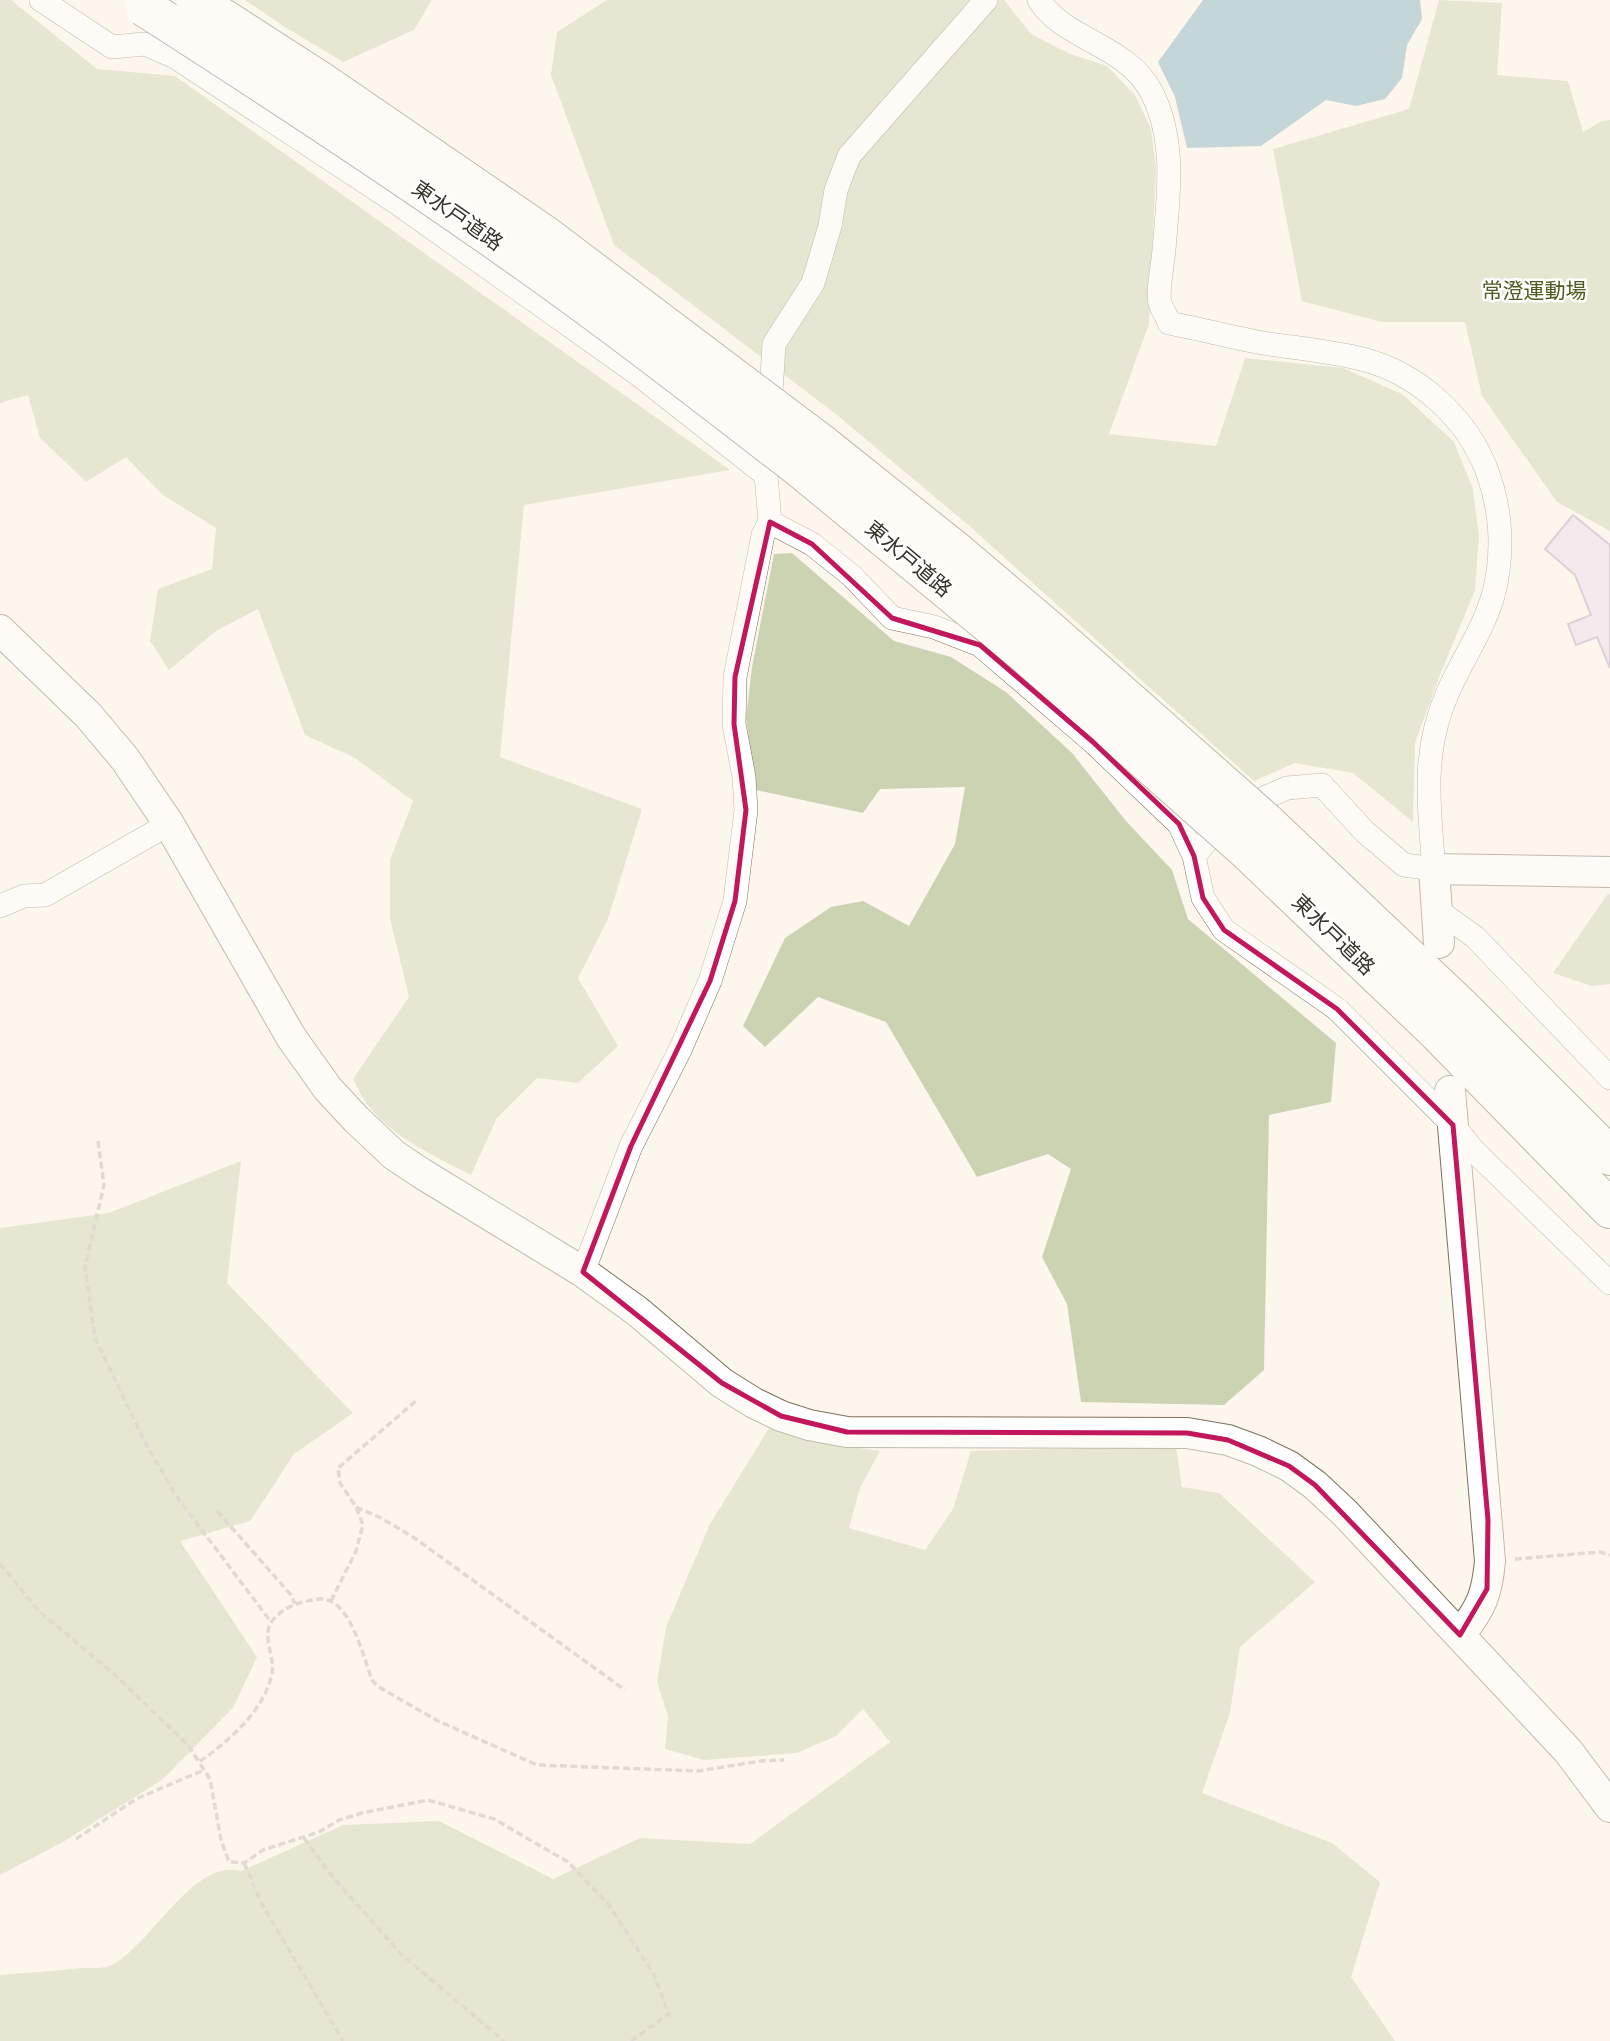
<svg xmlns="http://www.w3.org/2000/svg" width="1610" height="2041" viewBox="0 0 1610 2041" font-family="'Asap Condensed','Noto Sans JP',sans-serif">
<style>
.green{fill:#ccd3b3}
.water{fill:#81afbf}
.building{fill:#ead9f0;stroke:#b3a3b9;stroke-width:2}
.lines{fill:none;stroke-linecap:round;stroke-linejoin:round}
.minor-casing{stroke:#7f705b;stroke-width:24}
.tertiary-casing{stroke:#7f705b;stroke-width:32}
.motorway-casing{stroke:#7f705b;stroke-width:40}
.path{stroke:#bfb8af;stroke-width:3.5;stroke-dasharray:7 3.5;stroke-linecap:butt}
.minor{stroke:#fff;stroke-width:23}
.tertiary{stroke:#fff;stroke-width:30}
.motorway{stroke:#fff;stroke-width:38}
.motorway-bridge-casing{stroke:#7f705b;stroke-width:40;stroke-linecap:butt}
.motorway-bridge{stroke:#fff;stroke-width:38}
.marked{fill:none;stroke:#c2185b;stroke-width:5;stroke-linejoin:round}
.labels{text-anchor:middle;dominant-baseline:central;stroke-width:5;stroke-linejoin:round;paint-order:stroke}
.street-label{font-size:21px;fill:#393229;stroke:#fff}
.park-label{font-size:21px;fill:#515b1f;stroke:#fff}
</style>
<rect width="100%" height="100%" fill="#fdf6ed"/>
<!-- green -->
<path class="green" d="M0 0H11L97 69 175 76 730 470 524 505 500 757 642 809 608 919 578 978 618 1046 578 1083 537 1078 497 1118 471 1175C434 1156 392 1137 366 1103 361 1096 357 1086 353 1079L409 997 390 918V860L413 801 355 758 305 735 258 609 216 631 169 670 150 641 158 589 212 569 216 528 163 495 126 457 86 482 40 438 28 395 0 403Z
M245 0H432L414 30 343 62 285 27Z
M607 0H1004L1031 34 1070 54 1107 66 1135 95 1151 129 1156 168 1149 324 1109 434 1216 446 1245 358 1343 368 1402 394 1454 442 1473 489 1479 536 1475 590 1442 670 1415 743 1413 822 1353 773 1295 763 1254 781 967 524 837 415 614 245 551 75 557 32Z
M1439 0 1502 3 1497 75 1568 81 1583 132 1602 121 1610 120V531L1557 502 1482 396 1465 322H1381L1302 301 1273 149 1409 109Z
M792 553 894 641 951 657 1006 692 1072 753 1126 821 1172 870 1188 919 1336 1043 1331 1102 1269 1115 1264 1370 1224 1405 1081 1402 1067 1304 1042 1257 1071 1169 1048 1154 977 1177 886 1022 818 997 765 1047 743 1026 785 938 831 907 863 901 909 926 955 844 965 787 880 789 863 813 756 790 746 718 752 667 774 554Z
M1610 894V984L1592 986 1553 973 1607 895Z
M241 1161 227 1283 353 1413 294 1454 250 1521 180 1541 257 1657 233 1708 162 1780 63 1842 0 1875V1228L109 1213Z
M769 1428 828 1444 880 1451 860 1488 849 1528 925 1550 953 1509 971 1451 1093 1448H1176L1182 1487 1219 1493 1315 1582 1240 1647 1230 1713 1202 1793 1332 1843 1380 1882 1351 1977 1395 2041H0V1975C27 1973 54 1971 81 1968 90 1968 104 1969 112 1965 152 1944 193 1858 241 1871L343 1825 439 1821 553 1879 640 1838 750 1844 890 1742 863 1709 836 1736 797 1753 704 1760 665 1749 668 1716 657 1682 666 1627 710 1524Z"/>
<!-- water -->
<path class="water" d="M1203 0H1420L1422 19 1407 45 1402 78 1385 99 1356 106 1326 100 1261 146 1187 148 1175 97 1158 62Z"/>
<!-- building -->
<path class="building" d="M1573 515 1610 545V668L1597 637 1576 645 1568 624 1591 615 1575 575 1545 549Z"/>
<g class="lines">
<!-- minor casing -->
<g class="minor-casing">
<path id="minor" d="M41 0 112 47 145 44 175 57 397 203 639 375 766 475
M1039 0C1065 41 1127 44 1152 93 1177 143 1168 198 1164 250 1163 264 1157 291 1160 303 1162 310 1167 316 1169 323 1200 329 1231 337 1263 343 1295 348 1330 351 1362 359 1418 373 1467 418 1487 471 1502 511 1504 555 1493 596 1483 630 1462 660 1448 692 1421 752 1429 806 1434 869L1404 865 1365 832 1322 785 1287 788 1230 813 1194 856
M770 522 812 544 852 576 892 618 934 627 980 645 1093 742 1179 824 1194 856 1203 898 1224 930 1337 1009 1453 1125 1474 1151 1610 1283
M0 906 24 896 45 895 169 824
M1437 910 1475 937 1610 1078
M583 1272 631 1146 680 1050 710 981 735 901 746 810 744 777 734 724 735 677 763 535 770 522 766 475 774 344 813 283 830 226 836 190 849 156 986 0"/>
</g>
<!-- tertiary casing -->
<g class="tertiary-casing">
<path id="tertiary" d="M0 630 88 715 125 759 169 824 291 1037 328 1089 356 1119 394 1155 421 1173 583 1272 637 1311 722 1383 754 1403 781 1416 809 1425 847 1432 1187 1433 1228 1440 1258 1451 1289 1466 1315 1485 1345 1513 1568 1751 1610 1807
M1439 943 1434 869 1610 872
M1450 1091 1490 1561C1487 1595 1481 1608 1460 1635"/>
</g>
<!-- motorway casing -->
<g class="motorway-casing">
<path id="motorway" d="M822 444 956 551
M802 470 933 578
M1266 822 1460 1006 1610 1156
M1244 848 1436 1031 1610 1209"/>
</g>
<!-- path -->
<path class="path" d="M98 1141 104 1185 85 1267 95 1338 146 1444 177 1497 271 1622
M356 1507 381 1518 413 1537 625 1690
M217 1511 291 1595 295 1604
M1515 1559 1600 1552 1610 1555
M0 1564 39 1611 116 1676 188 1745 199 1762
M331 1601 356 1551 363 1525 356 1507 340 1483 338 1468 416 1401
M304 1838 331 1875 401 1954 504 2041
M76 1839 136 1799 204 1770
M244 1863 263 1906 343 2041
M631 2041 669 2014 654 1975 609 1905 568 1862 494 1819 428 1800 362 1813 339 1820 319 1832 263 1850 244 1863 229 1862 221 1840 210 1779 199 1762C229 1741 265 1710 272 1673 275 1656 261 1635 272 1621 280 1611 292 1604 304 1602 312 1600 321 1597 330 1601 352 1610 364 1658 372 1680L377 1686 438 1721 537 1765 698 1771 761 1761 784 1760"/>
<!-- minor -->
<use href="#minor" class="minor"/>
<!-- tertiary -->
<use href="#tertiary" class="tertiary"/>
<!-- motorway -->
<use href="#motorway" class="motorway"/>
<!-- motorway-bridge casing -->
<g class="motorway-bridge-casing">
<path id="motorway-bridge" d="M195 0 319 80 545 235 822 444
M144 7C272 89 399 172 523 260 618 327 710 399 802 470
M956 551 1048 629 1266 822
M933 578 1025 654 1244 848"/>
</g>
<!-- motorway-bridge -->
<use href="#motorway-bridge" class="motorway-bridge"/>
</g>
<!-- marked area -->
<path d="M0 0H1610V2041H0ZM770 522 812 544 892 618 980 645 1093 742 1179 824 1194 856 1203 898 1224 930 1337 1009 1453 1125 1488 1520 1487 1589 1460 1635 1315 1485 1289 1466 1228 1440 1187 1433 847 1432 781 1416 722 1383 583 1272 631 1146 710 981 735 901 746 810 734 724 735 677Z" fill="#fdf6ed" fill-opacity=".55" fill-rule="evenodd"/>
<path class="marked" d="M770 522 812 544 892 618 980 645 1093 742 1179 824 1194 856 1203 898 1224 930 1337 1009 1453 1125 1488 1520 1487 1589 1460 1635 1315 1485 1289 1466 1228 1440 1187 1433 847 1432 781 1416 722 1383 583 1272 631 1146 710 981 735 901 746 810 734 724 735 677Z"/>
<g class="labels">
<!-- street labels -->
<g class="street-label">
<text transform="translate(458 215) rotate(35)">東水戸道路</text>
<text transform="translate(909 558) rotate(40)">東水戸道路</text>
<text transform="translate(1334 934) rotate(44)">東水戸道路</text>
</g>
<!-- park labels -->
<g class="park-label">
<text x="1534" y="290">常澄運動場</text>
</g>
</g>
</svg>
